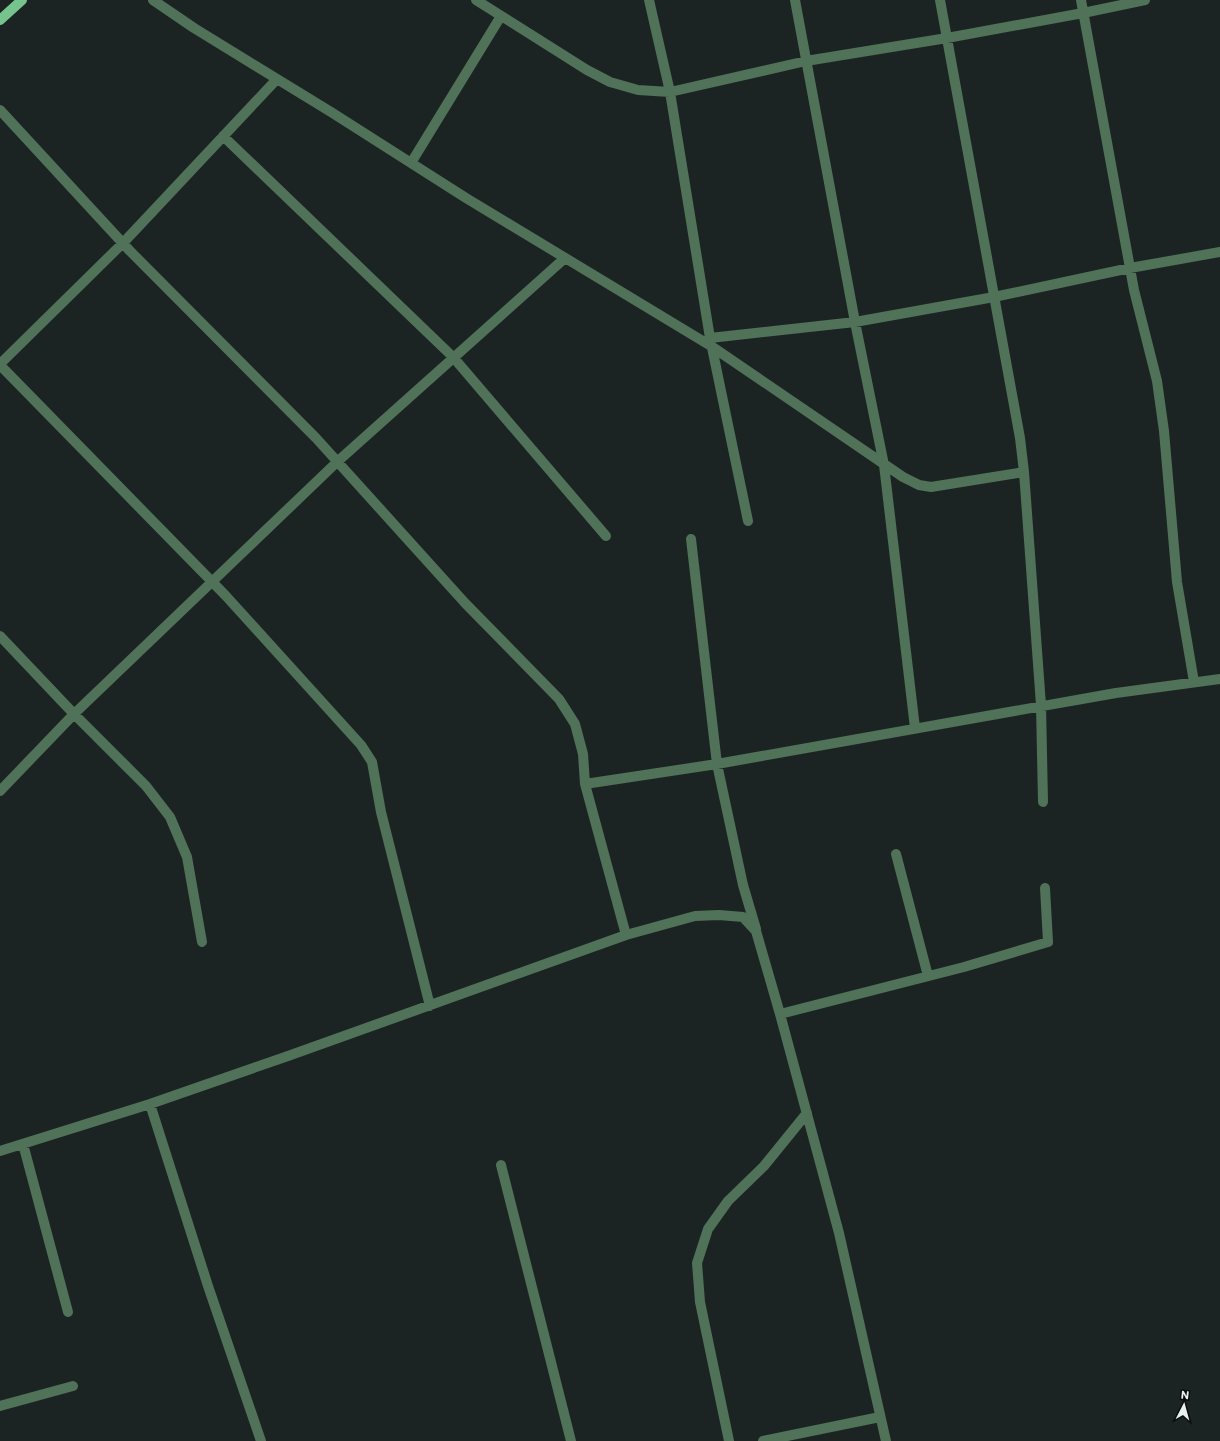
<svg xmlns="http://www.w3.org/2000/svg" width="1220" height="1441" viewBox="0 0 1220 1441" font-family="Commissioner,sans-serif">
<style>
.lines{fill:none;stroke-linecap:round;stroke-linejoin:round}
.street{stroke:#4f7258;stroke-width:10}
.primary{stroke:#77c38d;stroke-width:10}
</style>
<rect width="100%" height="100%" fill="#1c2423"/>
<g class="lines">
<!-- street -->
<path class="street" d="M153 0 194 28 331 112 466 198 711 346 903 477 919 485 931 487 1024 472 1020 438 940 0
M476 0 587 70 610 82 638 90 670 92 806 61 947 38 1083 13 1145 0
M649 0 670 92 710 338 748 521
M795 0 855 322 884 465 915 728
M1081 0 1134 290 1157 381 1164 431 1177 582 1194 682
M0 110 130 251 316 438 465 603 559 699 575 724 583 754 585 784 626 935
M223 136 453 357 606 536
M411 163 501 16
M710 338 855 322 994 297 1130 268 1220 252
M0 364 123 243 277 79
M0 365 226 596 361 745 372 762 381 812 430 1006
M1024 472 1041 705 1043 802
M691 539 717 764 743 885 756 929
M0 636 74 714 146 786 170 817 187 857 202 942
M585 784 717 764 1116 693 1220 679
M0 791 74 714 337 462 565 258
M896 854 928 976
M780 1014 964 967 1048 942 1045 888
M150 1104 208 1286 261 1441
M23 1144 68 1312
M0 1151 150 1104 288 1056 626 935 695 916 719 915 743 917 756 931 780 1014 839 1233 886 1441
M501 1165 571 1441
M0 1406 73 1386
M729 1441 700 1302 697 1263 708 1229 728 1201 764 1166 807 1113
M763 1441 880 1417"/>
<!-- primary -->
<path class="primary" d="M0 20 22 0"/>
</g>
<!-- north arrow -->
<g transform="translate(1184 1405) rotate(6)" stroke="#090d0c" stroke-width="3" paint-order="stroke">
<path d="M0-3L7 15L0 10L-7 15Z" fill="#e9eeee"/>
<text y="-6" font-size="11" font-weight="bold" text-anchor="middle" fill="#e9eeee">N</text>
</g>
</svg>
